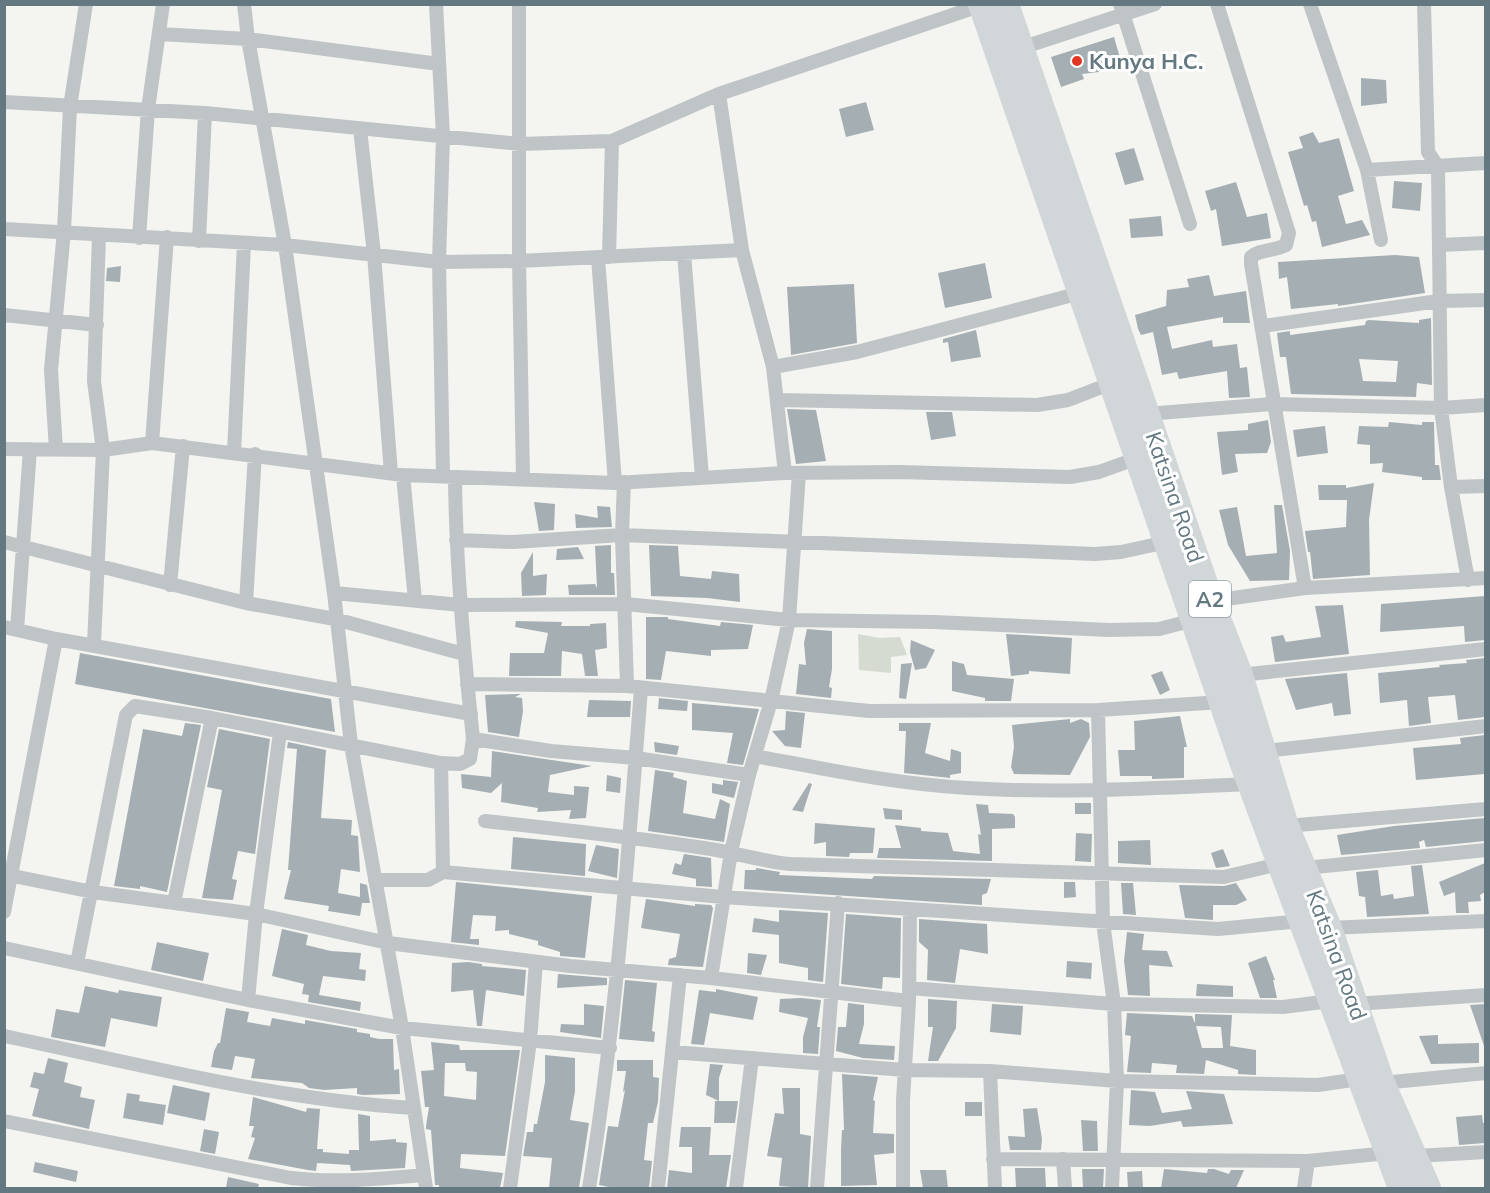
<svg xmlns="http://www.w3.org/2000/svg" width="1490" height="1193" viewBox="0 0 1490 1193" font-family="Mulish,sans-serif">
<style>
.green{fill:#d6dbd1}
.building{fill:#a5afb3;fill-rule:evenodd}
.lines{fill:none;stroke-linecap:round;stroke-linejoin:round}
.street{stroke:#bfc4c6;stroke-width:14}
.highway{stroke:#d1d6d9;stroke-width:26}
.poi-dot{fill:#e23522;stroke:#fff;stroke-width:2}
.labels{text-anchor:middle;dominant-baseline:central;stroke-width:6;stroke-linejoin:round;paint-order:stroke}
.shield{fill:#fff;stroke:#92a0a7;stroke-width:1.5}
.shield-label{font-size:21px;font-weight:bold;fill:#637881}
.poi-label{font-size:22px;font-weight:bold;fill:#637881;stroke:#fff;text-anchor:start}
.street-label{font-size:22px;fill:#637881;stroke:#fff}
</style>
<rect width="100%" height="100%" fill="#f4f4f0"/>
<!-- green -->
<path class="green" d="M858 634 880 638 900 637 907 655 891 657V673L859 670Z"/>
<!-- building -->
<path class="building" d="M1114 37 1122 65 1107 71 1082 74 1084 79 1061 87 1051 57Z
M1361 78 1386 80 1387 103 1361 106Z
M866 102 874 130 846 137 839 109Z
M1313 132 1319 143 1339 138 1354 191 1338 196 1346 224 1362 220 1370 235 1322 247 1316 221 1312 222 1307 205 1304 206 1288 152 1303 148 1299 137Z
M1134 148 1144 180 1125 185 1115 153Z
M1394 181 1422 183 1420 211 1392 208Z
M1236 182 1247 217 1267 213 1271 238 1222 246 1216 209 1211 211 1205 191Z
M1161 216 1163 236 1131 238 1129 219Z
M1395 255 1419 257 1425 293 1338 306V304L1291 309 1287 277 1279 279 1278 262Z
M985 263 992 298 945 308 938 273Z
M121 266 120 282 106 281 107 268Z
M1209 275 1214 296 1246 291 1250 323H1223V317L1167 327 1172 349 1212 340 1213 347 1237 344 1240 368 1247 367 1250 397 1229 398 1227 371 1179 379 1177 372 1162 375 1153 332 1141 335 1138 329 1135 315 1166 306 1167 290 1189 287 1187 279Z
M854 284 857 343 791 355 787 287Z
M1431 318 1432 385 1417 383 1416 397 1291 394 1286 357H1280L1277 333 1290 331V335L1365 325 1366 321 1369 320 1419 323V320ZM1359 359 1398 361 1396 382 1363 381Z
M976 330 981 357 951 362 948 342 943 343V339Z
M787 409 816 410 826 461 796 464Z
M926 412H952L956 436 931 440Z
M1268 420 1271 442 1267 453 1235 454 1238 472 1222 475 1217 432 1248 430V424Z
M1389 422 1422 425V422H1434L1435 465H1439L1441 480H1422V477L1382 472 1383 463 1370 464V445L1357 444 1359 426 1388 427Z
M1325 426 1328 453 1297 457 1293 430Z
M1374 483 1369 520 1370 575 1313 579 1310 552H1308L1305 531 1346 527 1347 500H1319L1318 485H1346V488Z
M534 502 555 504 554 530 539 531Z
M1274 505H1282L1290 551 1289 580 1250 581 1228 545 1219 510 1237 507 1246 556 1277 553Z
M597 506 610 507 612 527 576 528 575 514 598 518Z
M611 545V573H614L615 595H569L568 585 595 584 597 588 595 546Z
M649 545 678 546 680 576 711 579 712 571 739 574 740 602 707 598 651 596Z
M578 547 584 559 556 560 557 549Z
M533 552V576L547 574 546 595 522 596 521 573Z
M1485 596V640L1465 642 1464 626 1380 632 1381 604Z
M1343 605 1349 654 1275 662 1271 637 1283 635 1286 642 1321 637 1315 606Z
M646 617H668V619L720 626 721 622 753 625 748 649 711 650V656L666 651 661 680 646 679Z
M516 621 562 622 561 626H590V624L606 623 607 648 595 650 598 676H585L582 654 562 651 561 676H509L510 653H544L548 633 515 627Z
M807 629 832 631V669L829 687 832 688 831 698 796 694 799 664 806 665 804 643Z
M1006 634 1072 638 1070 674 1029 671V674L1011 676Z
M911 640 935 650 926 668 915 670 910 652Z
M80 653 331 699 335 732 75 684Z
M1485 658V717L1458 720 1455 695 1428 697 1431 723 1409 726 1407 700 1380 703 1378 673 1440 667 1439 665 1467 663 1466 660Z
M952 661 964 664 967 675 1014 679 1011 701H985V698L952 691Z
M912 663 906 699 899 698 901 664Z
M1162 671 1170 690 1160 695 1151 675Z
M1347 673 1351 714 1334 716 1332 703 1296 710 1285 679Z
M521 694 515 697 522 698 523 711 519 737 488 732 485 695Z
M659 698 688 701 687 711 658 709Z
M589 700 631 701 630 717H587Z
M692 703 759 709 743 765 727 763 733 733 692 730Z
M786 711 805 713 801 748 785 746 772 731 785 730Z
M1180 716 1187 747H1184V778L1152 779V776H1120L1118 750H1135L1134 721Z
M1070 719V723L1081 719 1089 723 1090 737 1070 775 1014 774 1011 767 1014 747 1012 725Z
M185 723 201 725 167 892 140 886V889L114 886 143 729 182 736Z
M899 723H931L925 753 950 761 951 749 961 752V773L950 775V778L904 773 906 731H899Z
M219 729 270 739 255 854 238 851 232 879 237 880 233 900 202 898 222 790 207 787Z
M1485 735V774L1416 780 1413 748 1461 744 1460 738Z
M288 742 326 750 321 818 352 820 351 835 358 836 360 872 341 869 338 893 360 897V883L367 885 370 903H362L360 916 328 911 329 906 284 899 291 870H288L297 749 287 748Z
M654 742 679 746 677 755 655 752Z
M492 751 592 766 550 775 548 792 574 795V786L589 787 586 818 569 819 571 810 537 812 538 808 501 802 502 783 491 793 462 788 461 774 491 777Z
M655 770 674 773 673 777 687 781 683 813 715 819 720 799 730 804 724 842 648 831Z
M607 775 621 778 620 793 606 791Z
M723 780 738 782 734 798 712 793V783L723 785Z
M809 783 812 784 803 812 792 810Z
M1075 803H1091V814H1075Z
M976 804 988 805 989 813 1013 814 1015 817V828L992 829V861L877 858 879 848H901L895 825 921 828V831L948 833 953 851 980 854 978 834 981 835Z
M883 808 902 810V820L885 819Z
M1485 818V841L1426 847 1424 840 1419 842 1420 848 1341 855 1337 835 1394 826Z
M815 823 875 828 873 853H850L849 857 826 856V842L814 844Z
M1076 833 1092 834 1091 862 1075 861Z
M513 837 586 844 585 876 511 869Z
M1150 840 1151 865 1118 863V841Z
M596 845 619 849 617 878 588 871Z
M1223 849 1230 866 1216 868 1211 853Z
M684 854 711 858 712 887 696 886V879L672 874 675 863 681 865Z
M1485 863V892L1480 895 1481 901 1468 902 1469 913H1456L1455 892 1444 896 1439 882Z
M1422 865 1429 914 1367 917 1365 897 1359 896 1356 872 1378 870 1381 896 1393 894 1394 899 1414 896 1411 866Z
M756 868 780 872 779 875 872 879 874 876 991 879 987 893 982 895V905L744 889 745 870H756Z
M456 882 592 896 585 958 560 956V952L538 945V941L509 934V930L495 931 496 916 473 915 470 939H479V945L451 942Z
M1064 882H1075L1076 897 1064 898Z
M1121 883H1133L1136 915 1123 914Z
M1236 883 1247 900 1236 905H1213V920L1185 918 1179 885 1224 886Z
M646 899 695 906V904L711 905 713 908 703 967 668 965 669 959 676 957 680 934 641 928Z
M779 910 828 913 823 982 808 980V968L779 963V935L752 932 754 918 779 922Z
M846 914 901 918 900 978 883 977 882 989 841 984Z
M919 919 987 924 988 954 960 949 955 983 927 980 928 950 919 942Z
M282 929 308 935 306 945 331 951 361 953 359 969 366 970 365 981 323 976 319 995 361 1002 360 1011 308 1002 309 995 302 994 304 984 272 976Z
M1127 932 1144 934 1142 950 1167 951 1173 967 1149 965 1150 996 1128 995 1124 961Z
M157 942 209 953 203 981 151 970Z
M748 953 767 955 761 975 747 973Z
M1266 956 1275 980H1273L1277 998H1260L1248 963Z
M1067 961 1092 963 1091 979 1066 977Z
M468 962 482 964V966L526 970 524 996 486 990 482 1026H477L473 990 451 992 452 963Z
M558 974 607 978V985L557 988Z
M625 980 657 983 652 1031 655 1032 654 1042 619 1039Z
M1197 984 1233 986V997L1196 996Z
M85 986 118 993 119 990 162 997 157 1027 111 1018 105 1047 51 1037 56 1009 79 1013Z
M716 989 758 997 753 1020 710 1013 704 1045 691 1044 699 990 716 992Z
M801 998 821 1000 817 1027H820L818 1054 803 1053V1037L808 1018 779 1012 780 999Z
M928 999 957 1001 956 1028 938 1061H928L933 1027H928Z
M848 1003 864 1005V1024L859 1044 895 1046 894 1060 863 1058 836 1051 838 1027H846Z
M584 1004 604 1006 601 1038 560 1032 561 1024 584 1025Z
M992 1004 1023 1006 1021 1035 990 1032Z
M1485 1004V1046H1484L1470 1005Z
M226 1008 249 1012 247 1022 270 1026 272 1018 305 1024V1020L357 1029V1032L370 1034V1037L379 1039H393L394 1070 399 1069 400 1094 363 1095 357 1094V1088L324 1090 309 1088 302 1083 251 1078 255 1059 235 1056 232 1070 211 1067 214 1051 218 1043H220Z
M1127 1013 1192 1016 1195 1023V1014L1232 1015 1230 1046 1256 1050V1075L1238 1074V1070L1206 1060 1204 1074 1176 1073 1177 1065 1152 1063 1151 1073 1127 1072 1131 1036 1125 1035ZM1196 1026 1221 1027 1223 1048H1202Z
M1438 1035V1044L1479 1043V1063L1431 1064 1419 1036Z
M431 1042 459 1045 460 1050H520L505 1156 461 1154 460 1168 503 1173 500 1188H439V1185H435L431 1130 426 1129V1126L429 1107H425L421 1071 434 1070ZM445 1063H465L466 1071 477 1072 476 1100 444 1096Z
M545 1055 575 1058V1091L570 1120 589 1123 579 1188H549L552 1158 523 1156 527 1132H533L534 1124H537L545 1082Z
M48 1058 68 1063 64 1082 82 1087 80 1097 95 1100 89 1129 32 1116 39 1089 30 1087 34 1072 44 1074Z
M617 1060H653V1077L659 1078 658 1102 653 1123H648L644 1160 652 1161 649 1188H614L599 1185 608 1126 618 1127 625 1090 623 1092 626 1071H617Z
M710 1064 723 1065 719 1078V1101L706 1095Z
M842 1074 878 1077 873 1100 875 1101 873 1133 894 1134V1153L874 1155 877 1185 841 1186V1149L842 1130H844Z
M173 1085 210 1093 205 1121 167 1113Z
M782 1088H800V1134L811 1136 808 1188 779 1186 782 1158 767 1156 775 1113 784 1114Z
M1131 1090 1155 1092 1162 1113 1192 1109 1186 1091 1224 1094 1233 1124 1183 1127 1181 1121 1150 1126 1129 1125Z
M127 1093 140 1095 139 1101 166 1105 163 1125 123 1118Z
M253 1097 306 1112 307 1108 320 1109 317 1149H323V1152L349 1154V1150H359L358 1114 370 1116V1141L396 1139V1142L407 1143 405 1168 351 1171 350 1165 317 1163 316 1171 308 1170 248 1159 255 1138 251 1137 254 1126H249Z
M715 1101H738L735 1123H714Z
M965 1102H982V1116H965Z
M1037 1108 1042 1139 1041 1150H1010L1008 1136 1025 1137 1023 1109Z
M1482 1115 1483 1123H1485V1143L1459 1145 1456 1117Z
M1081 1120 1097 1121 1098 1151H1083Z
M681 1127H711L709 1155H731L726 1188H667L669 1170 692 1173V1147H679Z
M204 1129 219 1132 215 1154 200 1151Z
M35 1162 78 1171 76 1182 33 1172Z
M1015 1168H1045L1046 1188H1016Z
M1082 1169H1104L1103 1188H1083Z
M1164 1169 1207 1173 1208 1169H1214L1229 1174 1231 1170H1244L1236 1188H1161Z
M920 1170H946L948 1188H923Z
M1142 1171 1143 1188H1128L1127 1172Z
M228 1177 259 1184 258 1188H226Z"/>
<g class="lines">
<!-- street -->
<path class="street" d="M244 4 248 39 285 245 334 593 351 745 402 1028 426 1188
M436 4 443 136 439 262 443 476
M519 4V261L523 479
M1120 4 1190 224
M1217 4 1289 233 1286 245C1275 251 1260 249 1251 257V264L1305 588
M1310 4 1367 170 1381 240
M1424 4 1428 152 1438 167 1441 408 1451 487 1468 580
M159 34 248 39 439 64
M1021 48 1155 4
M719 94 742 250 773 367 785 473
M4 102 205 113 520 144 612 141 719 94 982 5
M360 129 374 254 391 473
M1367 170 1486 163
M4 229 285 245 439 262 519 261 742 250
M139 238 148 109 163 4
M199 241 205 113
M1439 245 1486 243
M684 253 702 477
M609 257 612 141
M598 258 615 483
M4 315 97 325
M1263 326 1439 301 1486 300
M773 367 857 352 1080 293
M778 400 1037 405 1068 400 1112 383
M1146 414 1273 404 1441 408 1486 405
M152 443 167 237
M4 449 103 450 152 443 403 475 615 483 785 473 900 472 1070 477 1099 472 1138 458
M56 450 51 370 64 231 70 107 86 4
M234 452 244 244
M403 475 415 600
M455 478C456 565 464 652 473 739L551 751 636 758 749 775
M624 482 622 535 627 686
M1451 487 1486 486
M456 540 513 542 622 535 1095 554 1121 552 1167 542
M4 542 246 603 335 619 464 654
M170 585 183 446
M334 593 461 605 625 604 789 620 934 622 1109 630 1159 629 1194 620
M1211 601 1305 588 1486 578
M246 603 255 454
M4 627 56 639 471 714
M17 630 30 449
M94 644 103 450 94 381 99 236
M1240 675 1486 649
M467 684 627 686 869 711 1098 710 1222 702
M1098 710 1103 922 1114 1004 1117 1081 1112 1188
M1265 751 1486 726
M755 756C825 769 895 784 967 788 1061 794 1156 788 1250 784
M441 763 443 872
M485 821C558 829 631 837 704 848 733 852 760 861 790 864L1224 877 1279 864
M1286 826 1486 809
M1305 868 1486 850
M13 876 93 892 256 914 388 943 570 966 711 978 909 1001 910 909
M375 880H428L443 872 723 897 1218 929 1302 921
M174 903 212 718
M4 912 56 639
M1329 928 1486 921
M4 948 248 1000 402 1028 610 1048
M77 963 126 715 135 706 212 718 441 763 460 764 470 759 473 739
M711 978 731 852 749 775 771 701 789 620 799 473
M909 988 1114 1004 1283 1007 1330 1001
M248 1000 256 914 280 732
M1355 1004 1486 995
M4 1036C139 1064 276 1100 414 1108
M672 1052 905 1070 990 1071 1117 1081 1318 1085 1359 1079
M990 1071 995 1188
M1382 1083 1486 1073
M4 1121 291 1178C335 1183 379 1179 424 1175
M1416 1156 1486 1152
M993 1159 1308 1161 1388 1153
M1063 1159 1065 1188
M510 1188 530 1041 536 962
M589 1188C616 1023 628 856 641 689
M658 1188 680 975
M736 1188 752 1058
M817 1188 838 903
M903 1188V1100L909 1001
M1304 1188 1308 1161"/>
<!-- highway -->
<path class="highway" d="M981 4 1244 767 1401 1188
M1006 4 1211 601 1240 675 1286 826 1329 928 1382 1083 1428 1188"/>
</g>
<!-- markers -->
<circle class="poi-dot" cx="1077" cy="61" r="6"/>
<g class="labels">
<!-- shield labels -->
<rect class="shield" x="1189" y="581" width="42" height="36" rx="4.5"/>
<g class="shield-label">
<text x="1210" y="599">A2</text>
</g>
<!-- poi labels -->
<g class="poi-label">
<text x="1089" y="61">Kunya H.C.</text>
</g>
<!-- street labels -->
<g class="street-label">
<text transform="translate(1175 497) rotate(71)">Katsina Road</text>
<text transform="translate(1337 955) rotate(70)">Katsina Road</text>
</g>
</g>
<!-- border -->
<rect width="1490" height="1193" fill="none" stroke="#637881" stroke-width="12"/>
</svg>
